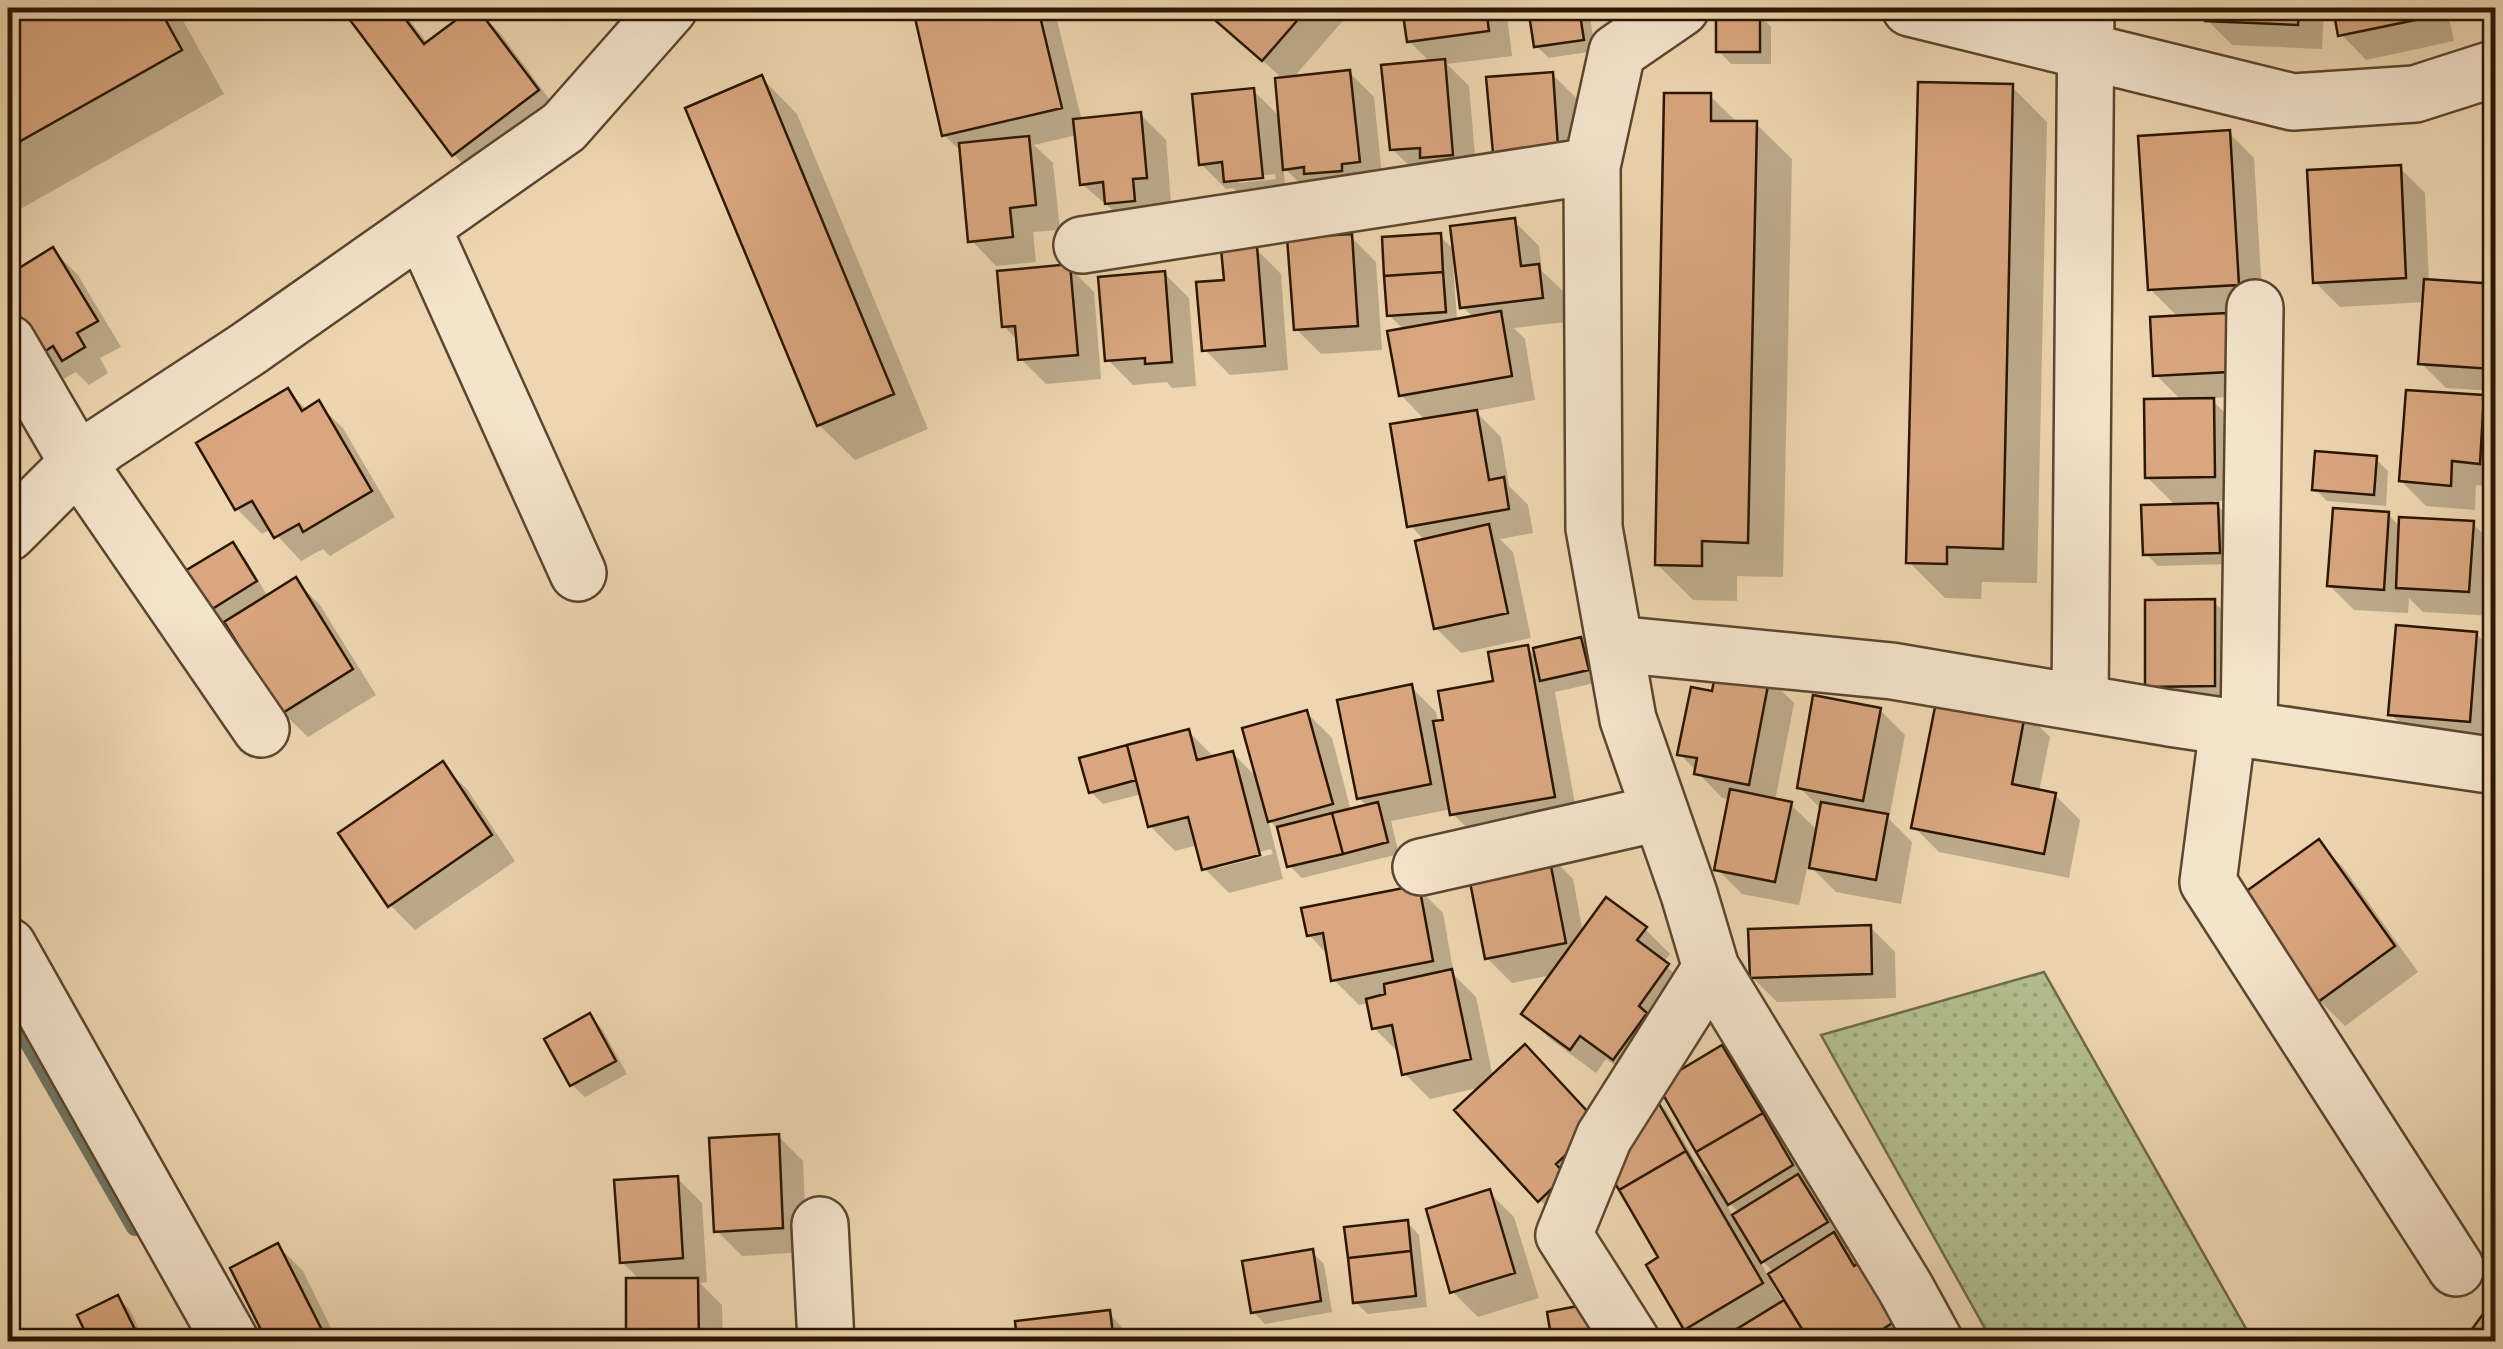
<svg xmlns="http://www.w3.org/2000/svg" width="2503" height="1349" viewBox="0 0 2503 1349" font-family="'Sorts Mill Goudy',serif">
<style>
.park{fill:url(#park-dots);stroke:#6f6a48;stroke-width:2.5}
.shadow{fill:#0003;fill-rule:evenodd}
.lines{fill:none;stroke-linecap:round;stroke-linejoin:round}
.stream{stroke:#6e7866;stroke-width:18}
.building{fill:#d9a67f;stroke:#2b1602;stroke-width:2.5}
.minor-casing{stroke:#5c462e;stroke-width:60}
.minor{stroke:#f3e4cc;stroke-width:55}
</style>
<defs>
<pattern id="park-dots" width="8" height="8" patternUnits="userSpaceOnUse" patternTransform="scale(2.5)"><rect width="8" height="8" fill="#b3bf8f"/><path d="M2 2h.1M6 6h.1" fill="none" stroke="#9aa37a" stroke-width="1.8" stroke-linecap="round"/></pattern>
</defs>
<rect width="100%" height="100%" fill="#edd6b0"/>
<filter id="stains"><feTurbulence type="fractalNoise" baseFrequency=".002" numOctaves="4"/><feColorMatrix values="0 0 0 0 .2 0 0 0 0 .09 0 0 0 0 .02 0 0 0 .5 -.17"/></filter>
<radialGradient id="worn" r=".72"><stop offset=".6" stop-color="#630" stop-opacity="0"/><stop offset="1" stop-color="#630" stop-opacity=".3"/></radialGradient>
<!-- park -->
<path class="park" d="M2044 972 2253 1341H1992L1821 1035Z"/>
<!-- shadow -->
<path class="shadow" d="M8 8H176L224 94 8 216Z
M344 8H400L428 44 470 12 466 8H504L485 18 500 33 562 116 478 179 453 154Z
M932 8H1054L1082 121 1141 115 1166 140 1171 202 1156 203 1159 225 1133 228 1082 184 1077 135 1034 145 1053 163 1060 230 1033 232 1036 262 996 266 971 240 963 153 944 135 916 11Z
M1219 8H1354L1293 78 1349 72 1374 97 1383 186 1311 194 1283 167 1287 202 1251 206 1233 188 1226 189 1201 164 1253 90 1281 118 1283 79 1212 15ZM1275 174 1276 179 1239 183 1235 178Z
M1405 8H1506L1512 56 1447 64 1469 86 1477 179 1418 174 1392 149 1431 63 1409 41Z
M1531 8H1589L1595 51 1549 58 1536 46Z
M2137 8H2201V16H2145Z
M2208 8H2324L2322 49 2232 45 2207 20Z
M2335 8H2447L2454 41 2366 60 2341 34Z
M1759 14 1771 27V64H1731L1719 51Z
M1552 74 1577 99 1582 171 1520 177 1495 152Z
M762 78 797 114 928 429 855 460 819 425Z
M2011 86 2047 122 2037 583 1982 582 1981 599 1945 598 1909 562Z
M1710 96 1738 123 1756 124 1792 159 1783 577 1737 576V601L1693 600 1657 564Z
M2229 133 2254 158 2263 309 2221 312 2250 341 2252 396 2210 398 2238 426 2239 501H2213L2230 518 2231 564 2158 566 2146 554 2177 507 2147 477 2182 401 2156 375 2179 318 2150 289Z
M2400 168 2425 193 2429 282 2496 286V391L2446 388 2421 363 2425 302 2340 307 2315 282Z
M1514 221 1539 246 1542 271 1563 291 1567 322 1514 328 1525 339 1535 400 1475 411 1501 437 1509 486 1528 505 1533 533 1500 539 1513 552 1531 638 1461 653 1436 628 1425 541 1410 525 1426 421 1401 395 1404 330 1389 315 1440 236 1456 252ZM1453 264H1457L1462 306 1474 318 1457 321Z
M1351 237 1376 262 1382 350 1321 354 1296 329Z
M1256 249 1281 274 1288 370 1230 375 1205 350 1227 282Z
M53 250 78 275 121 347 100 358 108 373 89 385 76 372 64 379 39 354 8 301V278Z
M1069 267 1094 292 1101 379 1046 384 1021 359 1019 342 1004 326Z
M1164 273 1189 298 1196 386 1172 388 1167 382 1133 385 1108 360Z
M288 391 307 410 318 404 343 428 395 517 330 556 323 549 301 561 271 529 262 534 237 509Z
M2483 398 2496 410V487L2476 485 2475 510 2426 506 2401 481Z
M2376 459 2388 471 2386 506 2327 501 2315 489Z
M2388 514 2401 528 2473 524 2496 546 2494 616 2423 612 2409 598 2408 613 2354 610 2329 585Z
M232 545 245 558 268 597 295 580 320 605 376 695 308 737 283 713 226 620 223 621 211 609Z
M2214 602 2239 627 2240 710 2173 711 2148 686Z
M2476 634 2496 653 2494 746 2416 740 2391 714Z
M1581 640 1593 652 1600 682 1555 692 1578 821 1478 839 1453 814 1452 809 1391 821 1399 854 1302 878 1290 866 1281 832 1268 819 1283 879 1229 893 1204 868 1198 845 1175 851 1150 826 1142 794 1103 804 1091 792 1189 732 1215 758 1233 753 1259 780 1307 713 1332 738 1351 811 1368 807 1359 798 1411 687 1436 712 1438 723 1446 722 1496 683 1527 648 1538 659ZM1271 849 1273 854 1218 868V863Z
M1769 678 1794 703 1775 801 1790 804 1818 831 1822 810 1799 787 1880 710 1905 735 1889 819 1912 842 1901 904 1836 892 1808 864 1799 905 1742 894 1717 869 1731 800 1722 798 1680 754 1714 693Z
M2025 712 2050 737 2039 792 2055 795 2080 820 2069 878 1939 852 1914 827Z
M442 765 467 789 515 861 415 930 390 905Z
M2318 842 2343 867 2418 972 2345 1026 2320 1001 2245 896Z
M1548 854 1573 879 1583 933 1606 901 1645 929 1670 954 1663 963 1692 991 1639 1083 1606 1059 1596 1073 1549 1038 1524 1013 1552 975 1512 983 1487 958Z
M1418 888 1443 913 1454 975 1476 997 1493 1077 1616 1144 1653 1098 1666 1110 1698 1166 1716 1184 1722 1048 1747 1073 1816 1191 1814 1192 1823 1202 1851 1247 1847 1250 1922 1342H1699L1686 1328 1661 1258 1613 1175 1564 1225 1540 1200 1482 1087 1430 1099 1405 1074 1399 1053 1374 1028 1369 1003 1359 1005 1334 980 1329 956 1309 935ZM1723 1197 1740 1213 1733 1217ZM1758 1256 1774 1273 1768 1277ZM1773 1278 1788 1300 1783 1303 1770 1280Z
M1870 927 1895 952 1896 998 1777 1002 1752 977Z
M590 1016 602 1029 627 1074 585 1097 572 1085Z
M778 1136 803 1161 807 1252 742 1256 717 1231Z
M677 1178 702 1203 707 1282 700 1283 722 1305 723 1342H629L641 1281 622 1262Z
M1489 1192 1514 1217 1539 1298 1478 1317 1453 1292Z
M1407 1222 1419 1235 1427 1307 1368 1314 1355 1302Z
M278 1246 303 1271 338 1342H270Z
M1312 1252 1324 1264 1332 1312 1265 1324 1253 1312Z
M118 1298 130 1310 145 1342H93Z
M1109 1313 1135 1342H1020Z"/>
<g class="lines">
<!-- stream -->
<path class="stream" d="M8 1007 135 1227"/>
</g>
<!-- building -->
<path class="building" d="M8 8H159L182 50 8 148Z
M341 8H397L424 44 472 8H477L539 90 452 156Z
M920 8H1038L1062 108 942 136 913 9Z
M1216 8H1308L1262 61 1209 15Z
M1402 8H1486L1489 31 1407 42Z
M1528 8H1579L1584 40 1534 47Z
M2205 8H2299L2298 25 2205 21Z
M2333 8H2428L2430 17 2338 36Z
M1716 12H1760V52H1716Z
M1445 59 1453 155 1420 158V148L1390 150 1381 65Z
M1350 70 1360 162 1342 164V171L1304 174V167L1283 170 1275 78Z
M1553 72 1558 147 1493 153 1486 77Z
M762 75 894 394 817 426 685 108Z
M1918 82 2013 84 2003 549 1947 547V564L1906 563Z
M1254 88 1263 178 1224 182 1222 162 1199 165 1192 94Z
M1664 93H1711V121H1757L1748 543 1702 541V566L1655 565Z
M1141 112 1147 178 1133 179 1135 201 1105 204 1103 182 1080 185 1073 119Z
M2230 130 2239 285 2148 290 2138 136Z
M1029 136 1036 205 1010 208 1013 237 968 242 959 143Z
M2401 165 2406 278 2313 283 2307 170Z
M1515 218 1521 266 1539 264 1543 298 1460 308 1450 226Z
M1441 233 1443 272 1384 276 1382 237Z
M1352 234 1358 326 1294 330 1287 238Z
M1257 246 1265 346 1202 351 1196 282 1224 280 1221 249Z
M53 247 98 321 77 333 85 347 62 361 53 346 38 356 8 306V275Z
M1070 264 1078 355 1018 360 1015 326 1002 327 997 271Z
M1165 271 1172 362 1145 364V358L1105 361 1098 277Z
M1443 272 1446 312 1387 316 1384 276Z
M2424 279 2496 284 2493 369 2418 364Z
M1501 311 1512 376 1399 396 1387 331Z
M2226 313 2229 372 2153 376 2150 317Z
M288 388 302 411 319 400 372 491 303 532 299 524 274 538 252 501 235 510 196 443Z
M2406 390 2484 395 2480 464 2452 461 2451 486 2399 481Z
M2214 398 2215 477 2145 478 2144 399Z
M1477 410 1489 480 1504 477 1509 509 1407 527 1390 424Z
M2315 451 2377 456 2374 495 2312 490Z
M2218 503 2220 553 2143 555 2141 505Z
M2333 508 2389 512 2384 590 2327 586Z
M2399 517 2474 521 2469 592 2396 588Z
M1489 524 1508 613 1434 629 1415 541Z
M233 542 257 581 209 611 185 571Z
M296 577 353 669 281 714 224 622Z
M2215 599V686L2145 687V600Z
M2396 625 2477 632 2470 722 2388 715Z
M1581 637 1589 670 1540 681 1533 648Z
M1528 645 1555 797 1450 815 1433 721 1443 720 1438 691 1493 681 1488 652Z
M1717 665 1770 675 1749 785 1694 774 1697 758 1677 755 1691 687 1712 691Z
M1412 684 1431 784 1357 799 1337 700Z
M1938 692 2026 709 2012 784 2056 793 2044 854 1911 828Z
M1813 695 1881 708 1863 801 1797 788Z
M1307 710 1333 804 1268 822 1242 728Z
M1189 729 1197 760 1233 751 1260 855 1202 870 1188 817 1148 827 1127 745Z
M1127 745 1136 780 1089 793 1079 758Z
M443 761 492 835 388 907 338 833Z
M1730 789 1792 802 1775 882 1714 870Z
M1378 802 1388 842 1343 854 1332 813Z
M1821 802 1888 814 1876 880 1809 868Z
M1332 813 1343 854 1287 867 1277 827Z
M2319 839 2395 946 2318 1002 2241 895Z
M1548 851 1566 943 1485 959 1467 867Z
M1419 885 1433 961 1331 981 1323 933 1307 936 1301 908Z
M1606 897 1647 927 1637 940 1669 964 1639 1006 1647 1013 1613 1060 1580 1036 1570 1050 1521 1014Z
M1871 925 1872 974 1750 978 1748 929Z
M1452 969 1471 1059 1402 1075 1392 1025 1372 1029 1366 999 1385 994 1384 984Z
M590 1013 616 1061 570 1086 544 1039Z
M1525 1044 1599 1124 1556 1164 1566 1175 1538 1202 1454 1110Z
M1722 1045 1763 1113 1696 1152 1657 1084Z
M1654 1095 1686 1151 1619 1190 1610 1175Z
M1763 1113 1793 1165 1728 1205 1696 1152Z
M779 1134 783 1228 714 1232 709 1138Z
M1686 1151 1763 1283 1684 1330 1646 1265 1658 1257 1619 1190Z
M1798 1174 1828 1222 1761 1263 1732 1215Z
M678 1176 683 1258 620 1263 614 1180Z
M1490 1189 1515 1273 1450 1293 1426 1209Z
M1408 1220 1411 1251 1348 1258 1344 1227Z
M1834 1232 1854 1266 1864 1260 1900 1318 1863 1342H1810L1768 1274Z
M278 1243 324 1334 310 1342H267L230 1268Z
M1313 1249 1321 1301 1251 1313 1242 1261Z
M1411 1251 1416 1296 1353 1303 1348 1258Z
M626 1278H698L699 1342H626Z
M118 1295 141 1342H90L77 1315Z
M2496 1296V1342H2475L2467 1336Z
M1784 1300 1810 1342H1731L1727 1335Z
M1593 1303 1600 1342H1552L1547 1312Z
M1110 1310 1114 1342H1017L1015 1321Z
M1902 1325 1912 1342H1874Z
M1486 1333 1488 1342H1436V1341Z"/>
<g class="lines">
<!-- minor casing -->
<g class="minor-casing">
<path id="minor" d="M1910 8 2293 102 2415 94 2496 68
M422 227 578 573
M1082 245 1592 166
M8 343 78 463 261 729
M8 533 78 463 103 444 248 349 564 127 669 8
M1615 644 1892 671 2169 718 2496 766
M2080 703 2086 8
M2228 727 2208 882 2456 1268
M2249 729 2255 308
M1421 867 1659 813
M8 946 231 1342
M1711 968 1906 1289 1935 1342
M820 1225 826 1342
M1632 1342 1564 1235 1604 1137 1711 968 1689 894 1628 719 1594 528 1592 166 1617 52 1681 8"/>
</g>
<!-- minor -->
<use href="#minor" class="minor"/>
</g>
<!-- margin -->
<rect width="2503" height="1349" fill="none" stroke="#edd6b0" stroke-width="40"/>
<rect x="10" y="10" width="2483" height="1329" fill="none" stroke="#2b1602" stroke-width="5"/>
<rect x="20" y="20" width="2463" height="1309" fill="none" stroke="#2b1602" stroke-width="2.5"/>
<rect width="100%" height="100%" filter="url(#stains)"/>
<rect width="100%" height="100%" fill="url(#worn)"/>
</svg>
